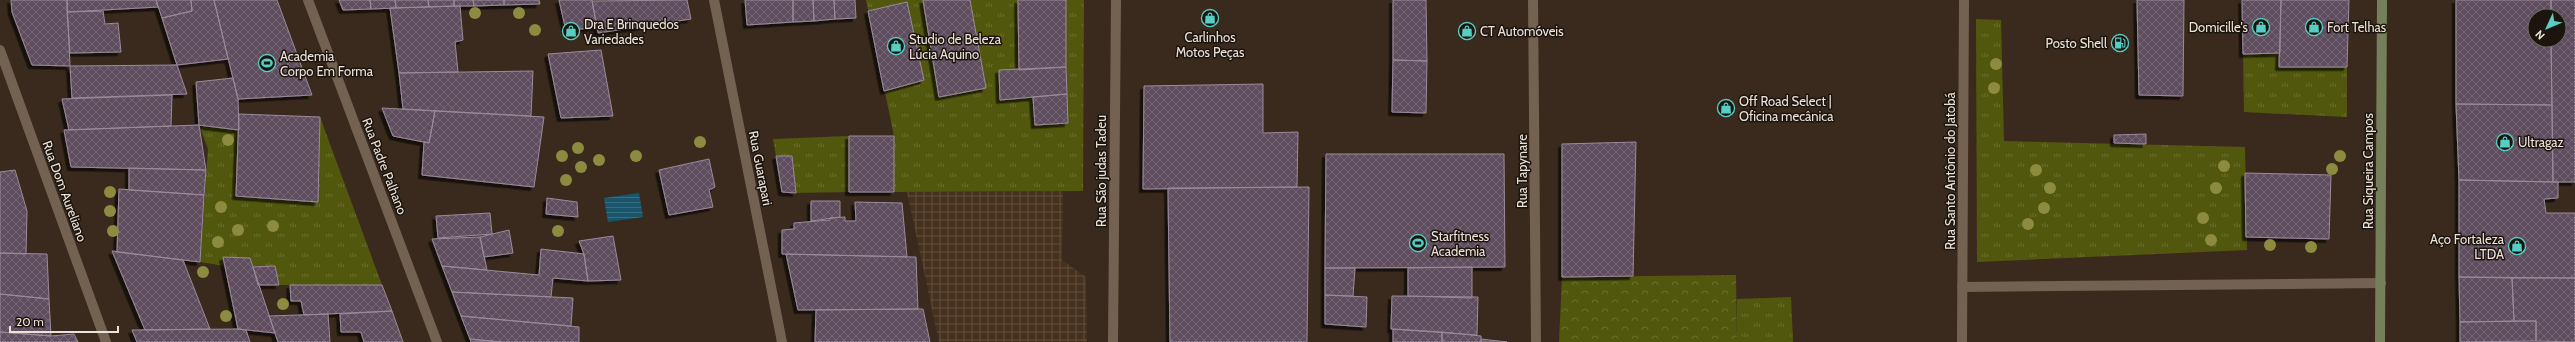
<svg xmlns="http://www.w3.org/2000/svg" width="2575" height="342" viewBox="0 0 2575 342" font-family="Cabin,sans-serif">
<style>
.industrial{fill:url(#industrial-grid)}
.grass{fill:url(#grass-tufts)}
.forest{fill:url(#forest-crowns)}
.water{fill:url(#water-rules)}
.building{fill:url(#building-cross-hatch);stroke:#9b8a9c;filter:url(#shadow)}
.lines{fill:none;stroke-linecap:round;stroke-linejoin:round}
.street{stroke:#736252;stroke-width:10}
.secondary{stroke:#75805b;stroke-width:10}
.tree{fill:#8c8b40}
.labels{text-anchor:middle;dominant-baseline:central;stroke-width:3;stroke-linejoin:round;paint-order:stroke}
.poi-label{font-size:13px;fill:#ece2d9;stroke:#1b150e;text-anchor:start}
.street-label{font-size:13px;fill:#ece2d9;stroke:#1b150e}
</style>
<defs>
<pattern id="industrial-grid" width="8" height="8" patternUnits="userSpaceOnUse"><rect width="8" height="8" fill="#46311e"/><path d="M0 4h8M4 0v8" fill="none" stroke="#614f3e"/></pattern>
<pattern id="grass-tufts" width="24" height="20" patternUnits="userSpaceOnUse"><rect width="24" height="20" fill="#52570e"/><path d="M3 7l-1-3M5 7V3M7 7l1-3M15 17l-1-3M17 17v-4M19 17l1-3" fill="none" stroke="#6b6f30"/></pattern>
<pattern id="forest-crowns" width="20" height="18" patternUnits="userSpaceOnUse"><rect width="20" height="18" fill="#52570e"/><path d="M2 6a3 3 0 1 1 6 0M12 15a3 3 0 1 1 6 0" fill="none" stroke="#6b6f30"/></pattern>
<pattern id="water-rules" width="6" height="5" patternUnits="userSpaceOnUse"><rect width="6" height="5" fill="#19556d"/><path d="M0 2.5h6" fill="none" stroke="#3b6d81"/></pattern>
<pattern id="building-cross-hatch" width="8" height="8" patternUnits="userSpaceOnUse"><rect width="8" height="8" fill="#5e4e5e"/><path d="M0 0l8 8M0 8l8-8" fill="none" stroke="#756774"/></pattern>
<filter id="shadow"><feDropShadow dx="-3.5" dy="3.5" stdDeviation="0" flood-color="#0009"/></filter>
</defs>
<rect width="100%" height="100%" fill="#3a2a1d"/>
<!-- industrial -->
<path class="industrial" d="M1063 191 1062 260 1086 277 1087 342H939L907 192Z"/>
<!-- grass -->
<path class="grass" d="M866 0H1084L1083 191 894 192V136Z
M1976 19 2001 20 2004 141 2245 147 2247 250 1977 262Z
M2280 53 2279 67H2347V117L2244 112 2243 54Z
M320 117 382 285H279L275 266 253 267 250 258 223 257 225 266 200 262 208 149 199 125 239 130 318 201Z
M849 136V192L796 193 792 156H776L773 139Z
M1791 297 1793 342H1737V299Z"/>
<!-- forest -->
<path class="forest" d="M1736 275 1737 342H1559L1562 277Z"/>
<!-- water -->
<path class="water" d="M639 193 643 217 608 222 604 198Z"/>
<!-- building -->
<path class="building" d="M11 0H67L70 66 32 65 12 12Z
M67 0H156L158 7 67 12Z
M156 0H191L192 11 162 18Z
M191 0H214L228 59 177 65 162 18 192 11Z
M214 0H277L312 95 238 99Z
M339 0H370L371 9 343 10Z
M370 0H395L396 8 371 9Z
M395 0H428L429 7 396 8Z
M428 0H454V6L429 7Z
M454 0H473L474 6H454Z
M473 0H504V5L474 6Z
M504 0H539L540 4 504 5Z
M559 0H592L597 27 566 31Z
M687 0 691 19 598 33 592 1Z
M745 0H793V22L747 25Z
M793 0H813L814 21 793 22Z
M813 0H834L835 19 814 21Z
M834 0H855L856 18 835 19Z
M923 0H970L986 88 939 97Z
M1018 0H1066V67L1019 70Z
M1393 0H1426L1427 61 1393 60Z
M2137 0H2184L2183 96 2139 95Z
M2242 0H2281L2280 53 2243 54Z
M2281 0H2349L2347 67H2279Z
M2456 0H2551V16H2535V40H2551L2552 105 2456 104Z
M2551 0H2575V182H2553L2551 40H2559V16H2551Z
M907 2 924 80 884 91 868 11Z
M460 6 463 40 455 42 458 72 399 73 390 8Z
M103 11 105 24 118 23 121 52 70 53 67 12Z
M601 50 613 116 561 118 548 54Z
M1393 60 1427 61 1426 113 1392 112Z
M177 65 187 94 72 98 70 66Z
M1066 67 1067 94 1000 100 999 70Z
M533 71 531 116 403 109 399 73Z
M233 78 238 99 239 130 199 125 196 82Z
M1263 84V133L1298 132 1297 187 1143 189 1144 86Z
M1067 94 1068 123 1035 125 1033 97Z
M172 95 171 126 69 130 62 99Z
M2456 104 2552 105 2553 182 2459 180Z
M382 108 435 111 429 143 393 136Z
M435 111 544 117 534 187 422 175 424 142 429 143Z
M239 114 320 117 318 202 236 196Z
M199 125 206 170 71 167 64 130Z
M2146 134V144L2114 143V135Z
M849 136H894V192H849Z
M1636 142 1633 276 1562 277V144Z
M1326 154H1504L1505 267 1325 268Z
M776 156H792L796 193 782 192Z
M709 159 715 187 709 190 713 207 669 215 659 170Z
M129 168 206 170 204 195 129 190Z
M15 170 27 211 26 254 0 253V172Z
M2245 173 2331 175 2329 239 2246 237Z
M2459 180 2558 182V198L2544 199 2546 213H2575V278L2459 277Z
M1309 187 1307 342H1170L1168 188Z
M119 189 204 195 200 262 117 252Z
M547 198 577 202 578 217 546 214Z
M811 201H840V217L811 221Z
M855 202 902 203 907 257 782 254V230L794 229V223L830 220V218L845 217V221H856Z
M490 213 492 234 438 238 436 216Z
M509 230 513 253 484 257 480 237Z
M613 236 621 280 588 281 584 254 579 241Z
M480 237 487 270 442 266 432 239Z
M541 249 584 254 588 281 553 278 551 297 452 292 442 266 539 275Z
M112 251 183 260 210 329 145 330Z
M0 253 47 254 49 299 0 294Z
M786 254 916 257 918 309 798 310Z
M223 257 250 258 275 333 238 329Z
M275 266 279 285H258L253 267Z
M1472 267V298L1408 296V268Z
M1325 268H1355L1353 296 1325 295Z
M2459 277 2512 278 2514 321 2460 322Z
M2512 278H2575V342L2536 341V321H2514Z
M290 285H382L392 311 304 315 301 301H291Z
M452 292 573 298 571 326 461 316Z
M0 294 49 299 51 336 0 332Z
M1325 295 1367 297 1366 327 1325 324Z
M1392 296 1478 297 1477 335 1391 329Z
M923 309 930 342H815L816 310Z
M392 311 403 342H364L361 332H341L340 314Z
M328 314 330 342H278L269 316Z
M461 316 579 327V342H501L470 339Z
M2536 321V341L2460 342V322Z
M238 329 246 330 250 342H137L132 330Z
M1393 329 1442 332V342H1393Z
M0 332 51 336 74 334 78 342H0Z
M1442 332 1481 336V342H1442Z
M470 339 501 342H471Z
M1481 339 1507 342H1481Z"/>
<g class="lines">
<!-- street -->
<path class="street" d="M308 0 437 342
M714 0 782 342
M1533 0 1536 342
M0 50 106 342
M1962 287 2381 283
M1113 342 1116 0
M1962 342 1964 0"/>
<!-- secondary -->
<path class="secondary" d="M2380 342 2382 0"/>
</g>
<!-- trees -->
<g class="tree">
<circle cx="475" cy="13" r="6"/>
<circle cx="519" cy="13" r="6"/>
<circle cx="535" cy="30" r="6"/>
<circle cx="1996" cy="64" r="6"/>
<circle cx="1994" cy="88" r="6"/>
<circle cx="228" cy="140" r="6"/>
<circle cx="700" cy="142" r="6"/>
<circle cx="578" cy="148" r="6"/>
<circle cx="562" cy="156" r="6"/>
<circle cx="636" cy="156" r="6"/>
<circle cx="2340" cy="156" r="6"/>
<circle cx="599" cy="160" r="6"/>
<circle cx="2224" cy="166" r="6"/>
<circle cx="581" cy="167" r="6"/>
<circle cx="2332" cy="169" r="6"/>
<circle cx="2036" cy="170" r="6"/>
<circle cx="566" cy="180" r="6"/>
<circle cx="2050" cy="188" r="6"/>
<circle cx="2216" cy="188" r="6"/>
<circle cx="110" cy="192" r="6"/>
<circle cx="221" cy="207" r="6"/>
<circle cx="2044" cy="208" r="6"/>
<circle cx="110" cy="211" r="6"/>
<circle cx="2203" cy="218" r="6"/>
<circle cx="2028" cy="224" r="6"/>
<circle cx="273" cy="226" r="6"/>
<circle cx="238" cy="230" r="6"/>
<circle cx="113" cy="231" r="6"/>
<circle cx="558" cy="231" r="6"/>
<circle cx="2211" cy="240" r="6"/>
<circle cx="218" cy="242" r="6"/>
<circle cx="2270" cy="245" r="6"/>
<circle cx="2311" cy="247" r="6"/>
<circle cx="203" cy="272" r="6"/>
<circle cx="283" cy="304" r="6"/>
<circle cx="226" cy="316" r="6"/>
</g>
<!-- icons -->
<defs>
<g id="shop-ring" transform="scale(0.9)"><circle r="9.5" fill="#1b150e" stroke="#56cec4" stroke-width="1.5"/><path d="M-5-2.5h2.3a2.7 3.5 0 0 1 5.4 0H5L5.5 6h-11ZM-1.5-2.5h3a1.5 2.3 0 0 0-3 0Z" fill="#56cec4"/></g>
<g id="fuel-ring" transform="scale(0.9)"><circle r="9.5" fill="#1b150e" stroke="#56cec4" stroke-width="1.5"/><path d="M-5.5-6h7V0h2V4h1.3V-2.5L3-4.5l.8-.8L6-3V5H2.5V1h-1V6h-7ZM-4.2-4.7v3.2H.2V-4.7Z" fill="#56cec4"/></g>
<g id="stadium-ring" transform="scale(0.9)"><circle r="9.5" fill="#1b150e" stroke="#56cec4" stroke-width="1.5"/><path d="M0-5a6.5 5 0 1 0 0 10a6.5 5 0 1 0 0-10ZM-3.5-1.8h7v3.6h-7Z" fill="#56cec4"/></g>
</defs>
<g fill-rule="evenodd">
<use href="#shop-ring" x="1210" y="18"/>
<use href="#shop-ring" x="2261" y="27"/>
<use href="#shop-ring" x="2314" y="27"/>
<use href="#shop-ring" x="571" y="31"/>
<use href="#shop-ring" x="1467" y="31"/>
<use href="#fuel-ring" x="2120" y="43"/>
<use href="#shop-ring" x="896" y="46"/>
<use href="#stadium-ring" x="267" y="63"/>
<use href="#shop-ring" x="1726" y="108"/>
<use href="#shop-ring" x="2505" y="142"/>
<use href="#stadium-ring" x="1418" y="243"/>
<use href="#shop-ring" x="2517" y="246"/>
</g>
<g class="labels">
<!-- poi labels -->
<g class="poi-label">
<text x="584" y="24">Dra E Brinquedos<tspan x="584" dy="15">Variedades</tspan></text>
<text x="2248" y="27" text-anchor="end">Domicille's</text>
<text x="2327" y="27">Fort Telhas</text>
<text x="1480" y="31">CT Automóveis</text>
<text x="1210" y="37" text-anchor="middle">Carlinhos<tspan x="1210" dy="15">Motos Peças</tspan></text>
<text x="909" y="39">Studio de Beleza<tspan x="909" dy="15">Lúcia Aquino</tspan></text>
<text x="2107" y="43" text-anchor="end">Posto Shell</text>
<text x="280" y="56">Academia<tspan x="280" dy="15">Corpo Em Forma</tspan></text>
<text x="1739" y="101">Off Road Select |<tspan x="1739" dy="15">Oficina mecânica</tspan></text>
<text x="2518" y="142">Ultragaz</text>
<text x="1431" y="236">Starfitness<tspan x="1431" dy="15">Academia</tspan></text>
<text x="2504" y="239" text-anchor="end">Aço Fortaleza<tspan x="2504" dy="15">LTDA</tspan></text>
</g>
<!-- street labels -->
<g class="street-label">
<text transform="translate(385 166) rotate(69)">Rua Padre Palhano</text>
<text transform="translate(761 168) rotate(79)">Rua Guarapari</text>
<text transform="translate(1101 171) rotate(-90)">Rua São judas Tadeu</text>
<text transform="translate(1522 171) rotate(-90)">Rua Tapynare</text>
<text transform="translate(1950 171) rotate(-90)">Rua Santo Antônio do Jatobá</text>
<text transform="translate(2368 171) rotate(-90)">Rua Siqueira Campos</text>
<text transform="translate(65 191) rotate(70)">Rua Dom Aureliano</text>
</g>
</g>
<!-- north arrow -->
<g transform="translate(2547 28) rotate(226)"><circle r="19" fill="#1b150e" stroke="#6f675f"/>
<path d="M0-3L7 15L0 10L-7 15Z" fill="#56cec4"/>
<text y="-6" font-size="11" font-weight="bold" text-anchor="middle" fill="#ece2d9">N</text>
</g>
<!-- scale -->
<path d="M10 326v6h108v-6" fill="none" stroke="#ece2d9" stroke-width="2"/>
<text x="16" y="326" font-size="12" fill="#ece2d9" stroke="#1b150e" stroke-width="3" paint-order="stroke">20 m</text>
</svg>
